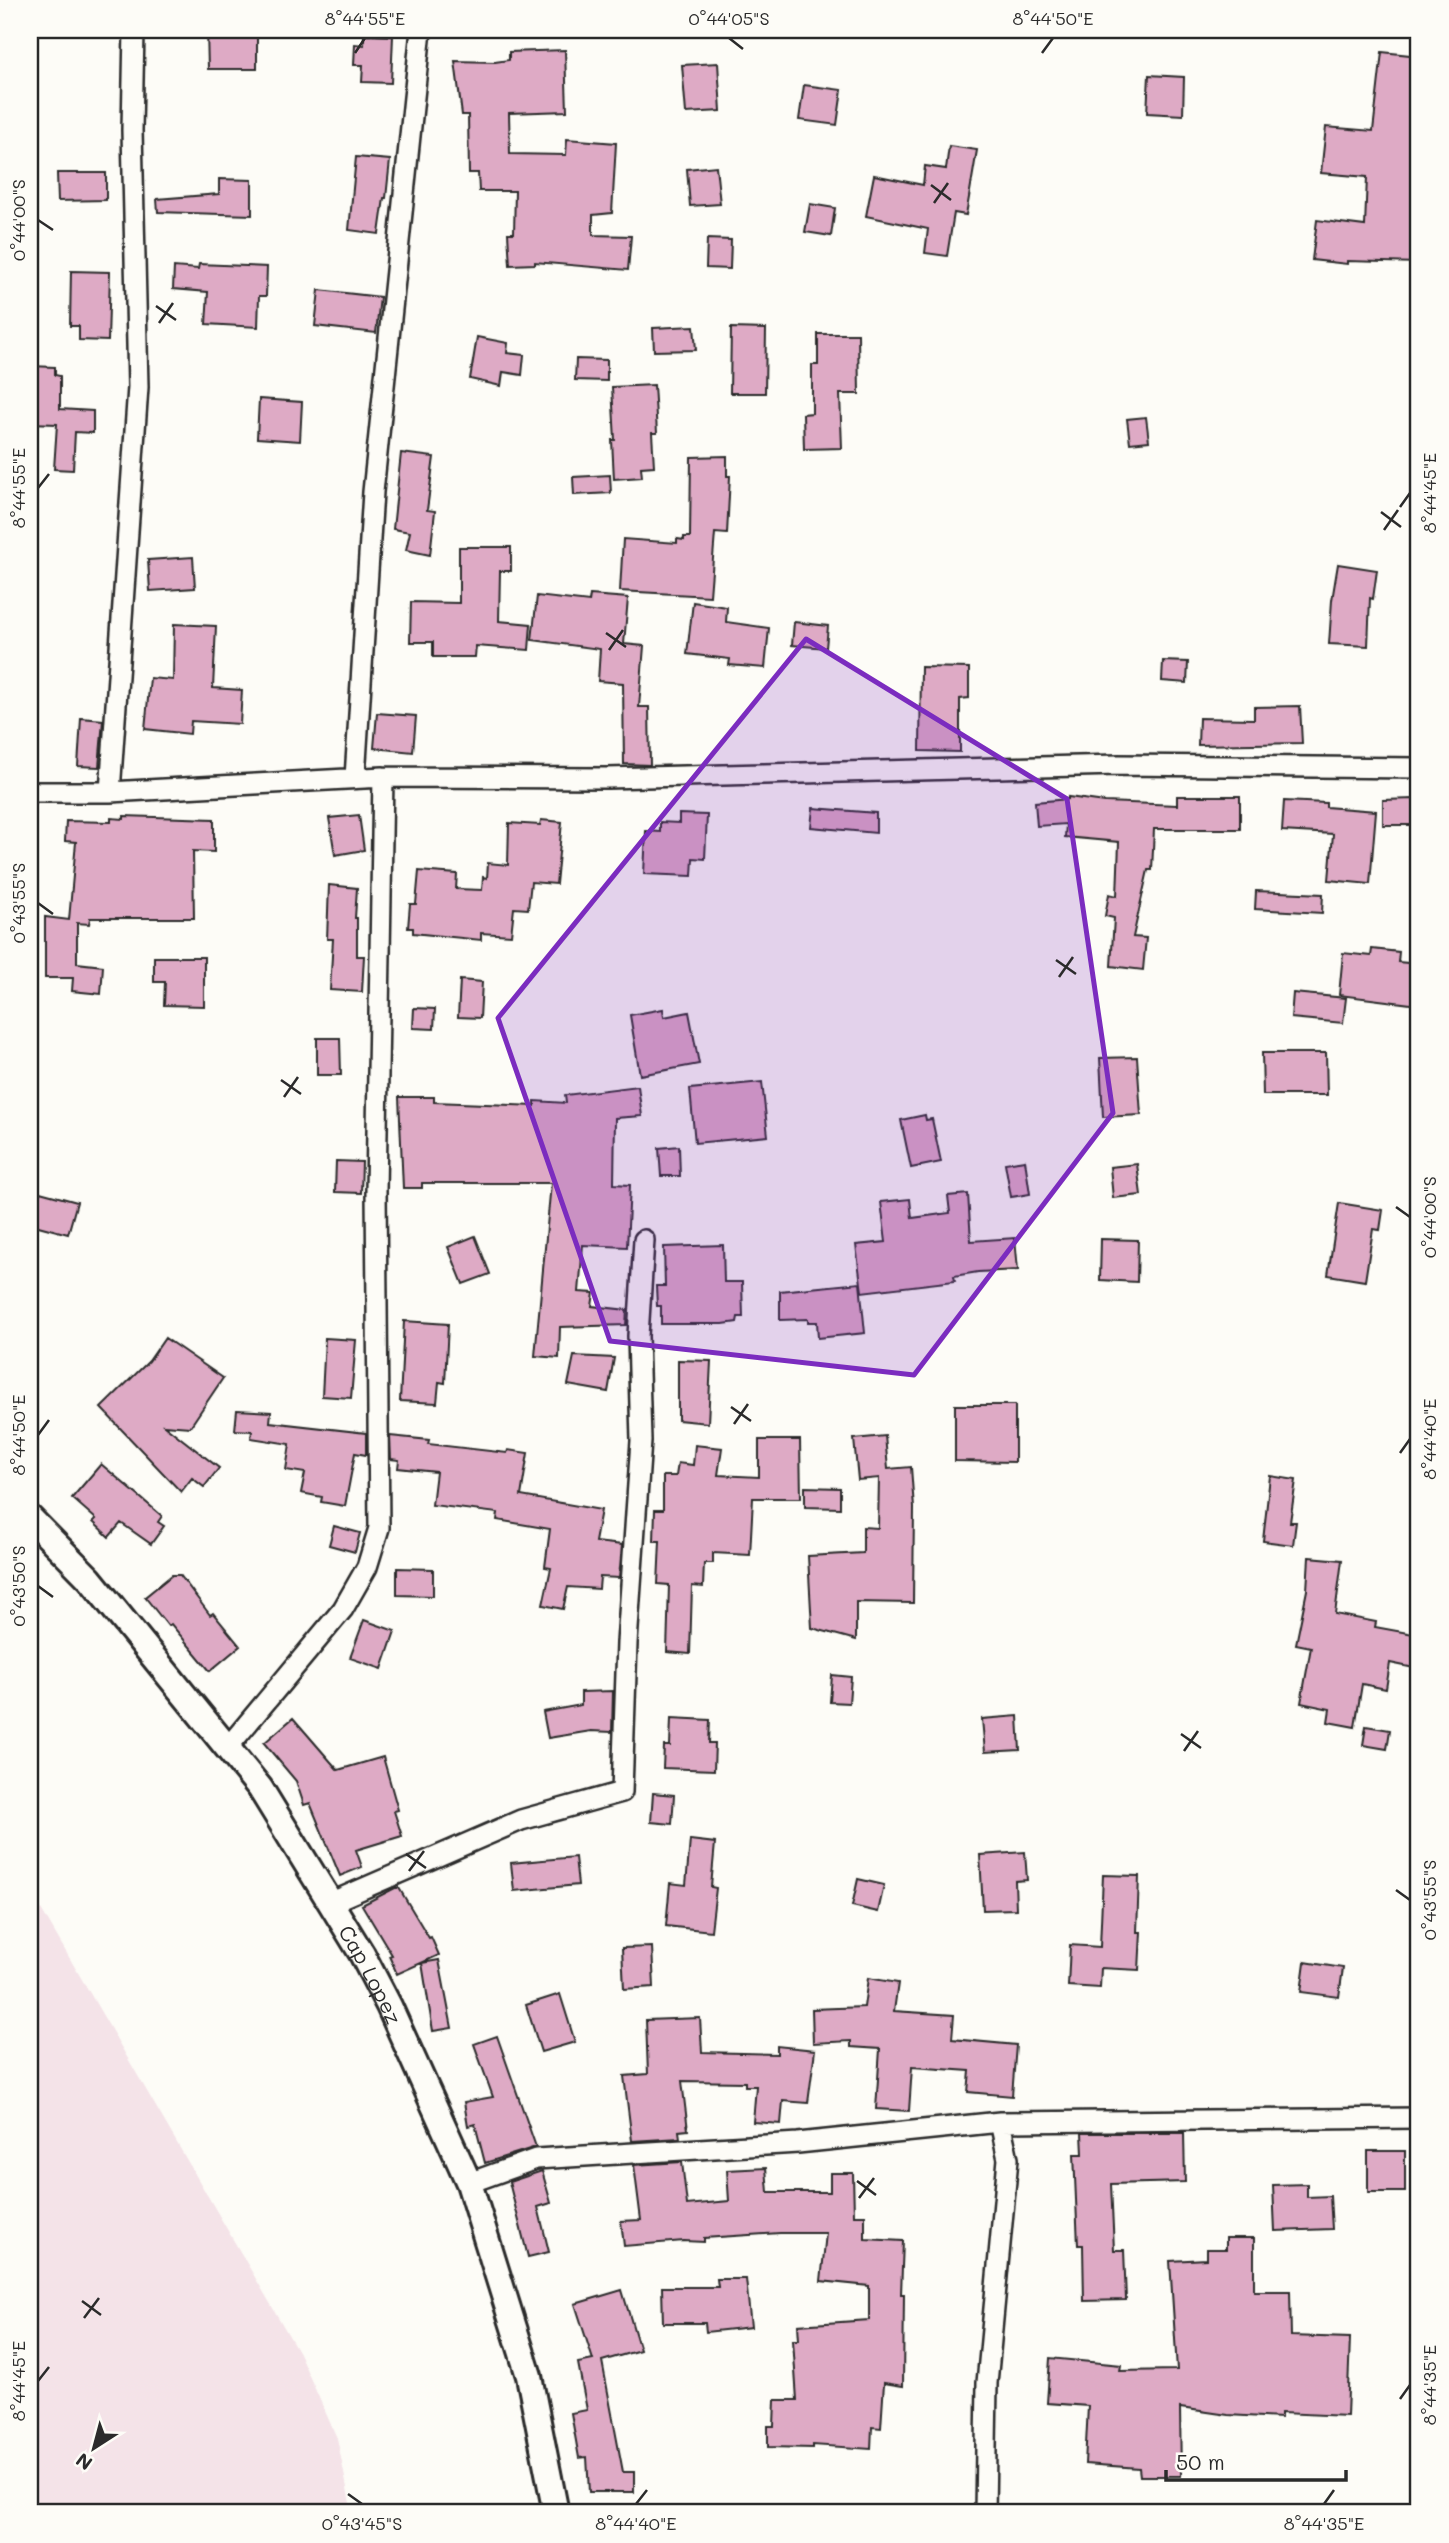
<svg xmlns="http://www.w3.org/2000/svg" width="1449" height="2543" viewBox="0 0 1449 2543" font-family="Mali,sans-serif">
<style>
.built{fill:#f4e3e8}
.building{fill:#deaac5;stroke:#2b2b2b;stroke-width:2}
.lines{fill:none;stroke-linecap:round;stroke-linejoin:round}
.minor-casing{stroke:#2b2b2b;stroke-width:24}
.tertiary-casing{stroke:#2b2b2b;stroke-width:30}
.minor{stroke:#fdfcf7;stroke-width:19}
.tertiary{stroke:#fdfcf7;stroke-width:24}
.marked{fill:#7b2cbf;fill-opacity:0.2;stroke:#7b2cbf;stroke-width:5;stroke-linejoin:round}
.ticks{fill:none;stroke:#2b2b2b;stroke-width:2.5}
.labels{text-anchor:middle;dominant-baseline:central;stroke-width:5;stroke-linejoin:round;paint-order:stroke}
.street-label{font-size:21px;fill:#2b2b2b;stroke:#fdfcf7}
.neatline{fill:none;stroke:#2b2b2b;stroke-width:2.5}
.ticks-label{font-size:18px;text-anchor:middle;fill:#2b2b2b}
</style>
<rect width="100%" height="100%" fill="#fdfcf7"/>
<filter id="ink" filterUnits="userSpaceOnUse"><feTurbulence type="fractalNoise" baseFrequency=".0143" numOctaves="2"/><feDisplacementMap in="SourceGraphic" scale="14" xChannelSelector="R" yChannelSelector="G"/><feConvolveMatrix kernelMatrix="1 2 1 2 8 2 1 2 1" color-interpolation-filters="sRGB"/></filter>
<g filter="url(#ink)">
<!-- built -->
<path class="built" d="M30 1890 299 2353 337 2438 352 2513H30Z"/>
<!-- building -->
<path class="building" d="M207 30H257V69H208Z
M364 35 393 36 391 83 362 82 363 65H354L355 44 364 45Z
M565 50 567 111 509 113 510 154 566 155 567 139 616 143 612 213 593 215V235L631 236 628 270 535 262V264L510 265 508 233H514L515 191H479L478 173H469L468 115H462L455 61 495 62 509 60V52Z
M1382 52 1419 56V263L1347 261V264L1312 260 1317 220 1365 226 1367 177 1321 173 1326 127 1373 131Z
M718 63 721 111 686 113 682 65Z
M1149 75 1184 77 1183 115 1147 113Z
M804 85 842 90 837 125 799 120Z
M949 146 977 150 966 215 954 213 947 256 925 253 928 229 866 216 874 175 923 185 925 166 946 169Z
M356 157 390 160 386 198H384L379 234 349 230Z
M716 166 720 204 690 206 687 169Z
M57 173H106V200L58 201Z
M219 179 252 180V215L158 212 157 199 219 194Z
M810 204 835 208 831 236 805 232Z
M707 239 731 240 730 269 706 268Z
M199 264 267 267 266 296H259L258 327 206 324 208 292 173 289 174 267 198 269Z
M71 271 110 272 108 341 79 340V326H70Z
M319 290 380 297 376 333 315 326Z
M694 326 696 350 654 351 653 328Z
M731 328 766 329 765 393H730Z
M818 334H858L859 394H840L842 448 804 449 803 414 812 413V365H818Z
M477 337 508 343 507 353 524 355 522 375 503 372 501 386 470 379Z
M576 359 607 360V381L575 380Z
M30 366 55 367V375L60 376V409L93 411V433L75 432 73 470 54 469 57 424 30 423Z
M654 385 657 433H652L654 466 641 467 642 477 614 479 612 440H615L612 387Z
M259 399 302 402 300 441 257 438Z
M1146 417 1149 441 1130 443 1127 419Z
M401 453 434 457 427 510 435 511 430 555 406 550 410 532 393 529Z
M727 456V476H730L727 534 715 533 710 596 620 591 623 539 677 543V539L684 540V537H690L691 457Z
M610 475 611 493 574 495 573 477Z
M459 547H511V571H500L499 621 531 624 529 650 476 646 475 657H433V642H410L411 602 459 603Z
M193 557 195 588 150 591 148 560Z
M1338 564 1377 570 1373 599 1370 598 1368 646 1329 644 1332 600Z
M590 595 628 598 624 644 644 646 639 707H649L650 765 624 764 623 683 598 681 600 649 532 640 537 596 589 602Z
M693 602 727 607 726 622 769 628 765 668 729 665 730 659 687 654Z
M794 622 828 626 826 648 792 645Z
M174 624 216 626 213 688 242 690 240 724 191 721 190 734 145 729 150 678 173 680Z
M1163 661 1188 662 1187 683 1162 681Z
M921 667 969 668V698L960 699V752L920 751Z
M1300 706 1302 743 1198 745 1199 718 1254 719V707Z
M377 713 416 716 413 752 374 748Z
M81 718 103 720 99 767 78 766Z
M1177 796H1240V829H1154L1152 870H1148L1133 937 1146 938 1143 970 1111 966 1114 918 1105 916 1109 894 1117 896 1119 842 1065 837 1066 824 1037 826 1035 802 1068 799V797L1105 802 1177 805Z
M1414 799 1415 825H1383V800Z
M1284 801 1326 803V807L1376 811 1370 884 1329 880 1333 834 1282 831Z
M813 808 876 813V833L811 827Z
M679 814 707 815 705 859 693 858 692 876 644 874 646 831 660 832V822L679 823Z
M359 815 364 850 335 855 329 818Z
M124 816 214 819V852L193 851 194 918H90L89 924 77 923V963L103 966 101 994 72 991 73 978H45V917L69 920 76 842 65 841 66 821 111 822V818L124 819Z
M541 820 562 822 556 884 531 882 528 909 514 908 511 935 481 933V940L413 933V928H408L410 904H416L419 871 457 874 456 889 482 890 483 877 487 878 488 863 508 865 509 823 540 825Z
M329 885 357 888 355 918H357V956H364L362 992 330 990 333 939H327Z
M1256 891 1323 894 1322 913 1255 909Z
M1372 949 1399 952 1398 962 1419 964V1005L1339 995 1343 953 1371 956Z
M154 957H204V1006L164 1005 165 982H154Z
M460 980 482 982 480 1018 458 1017Z
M1293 993 1346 998 1343 1023 1291 1018Z
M414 1008 435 1009 434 1029 413 1028Z
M663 1009 664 1017 689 1012 699 1064 640 1075 630 1015Z
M317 1038H340L341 1075H317Z
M1262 1053H1326L1327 1095H1263Z
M1137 1057 1141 1115 1103 1117 1100 1058Z
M762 1082 768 1136 695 1143 690 1089Z
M638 1086 642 1116 615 1118 614 1184 630 1185 627 1247 583 1245 579 1292 594 1293 592 1306 627 1310 626 1325 560 1327 559 1358 535 1356 551 1183H422V1188H403L399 1097H434V1102L535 1106V1101L566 1103 565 1095Z
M925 1115 926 1120 932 1119 941 1162 911 1168 901 1120Z
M679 1146 680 1176H661L659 1148Z
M1025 1160 1030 1194 1011 1197 1005 1163Z
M336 1161 362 1162 361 1193 335 1192Z
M1137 1164 1141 1195 1113 1198 1110 1167Z
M40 1192 77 1202 68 1234 31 1224Z
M968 1194 971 1241 1015 1238 1018 1270 978 1272 954 1276 955 1281 862 1292 856 1245 886 1242 881 1202 910 1199 912 1218 950 1213 948 1196Z
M1339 1203 1383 1210 1380 1230 1373 1229 1365 1281 1328 1275Z
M475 1236 490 1274 463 1284 448 1247Z
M1101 1239 1138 1240 1137 1282 1100 1280Z
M723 1245 724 1282H742L743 1317H738L737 1322 723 1324H661V1306H657L656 1286H665L664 1247Z
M860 1283 865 1333 818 1338 817 1322H808V1319L780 1320V1291Z
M404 1321 448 1324 445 1383 439 1382 437 1403 400 1401Z
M165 1338 223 1378 190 1427 164 1425 219 1468 204 1487 192 1478 181 1492 101 1408 149 1361Z
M325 1338 356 1340 351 1398 322 1396Z
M574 1356 614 1358 608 1392 568 1385Z
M678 1360 711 1361 708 1423 678 1420Z
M955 1405H1015V1462L955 1461Z
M237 1410 271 1412 270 1422 366 1433V1455L355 1453 345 1506 321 1502 322 1497 301 1493 305 1473 286 1470 290 1444 251 1438 252 1431 235 1430Z
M390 1436 429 1440 428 1444 507 1453 508 1450 528 1453 521 1496 601 1510 595 1542 622 1545 619 1578 600 1577 599 1589 568 1587 563 1609 543 1605 551 1568 545 1567 550 1529 497 1520 498 1513 432 1505 436 1472 398 1468 399 1460 391 1459Z
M885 1436 888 1469 911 1467 914 1508 913 1603 856 1602V1640L812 1628 808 1556 863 1553V1527L878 1528 879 1478 858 1480 854 1439Z
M759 1440H800L801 1498H753L750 1555 713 1553V1563H704L703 1587 692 1586 690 1654 667 1652 669 1585 658 1584 660 1541H654L655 1510H663V1476H676L678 1463 693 1465 695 1445 722 1448 718 1475 759 1477Z
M101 1464 162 1516 158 1522 164 1526 151 1544 121 1523 109 1537 93 1522 96 1519 72 1498Z
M1270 1476 1296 1480 1290 1522H1296L1293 1545 1263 1541Z
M805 1487 840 1488V1508L805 1507Z
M334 1526 360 1533 355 1552 329 1545Z
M1309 1557 1342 1560 1335 1614 1376 1622 1375 1627 1419 1635V1669L1390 1663 1386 1689 1362 1684 1355 1727 1328 1722 1330 1709 1301 1703 1311 1647 1296 1644 1307 1590Z
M397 1568 433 1569V1596L397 1595Z
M172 1575H180L210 1615 213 1613 240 1646 210 1671 171 1624 168 1626 145 1597Z
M364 1620 395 1631 382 1669 350 1658Z
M832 1675 851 1677 849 1703 830 1702Z
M613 1691 612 1732 591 1731 548 1738 543 1712 581 1705V1692Z
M1018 1716 1020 1750 985 1752 982 1719Z
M293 1718 338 1770 383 1757 398 1810 394 1811 402 1836 356 1850 362 1867 340 1876 310 1803 304 1805 296 1781 264 1743Z
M671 1718 710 1720 709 1743H715L714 1770 663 1768 664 1746H670Z
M1366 1726 1390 1730 1387 1749 1363 1745Z
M653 1793 674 1795 672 1824 651 1822Z
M690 1840 715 1843 711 1887 716 1888 711 1931 666 1926 670 1883 686 1885Z
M1025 1852 1027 1880 1015 1881 1016 1909 983 1910 980 1855Z
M575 1857 578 1885 514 1891 511 1863Z
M1103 1875 1139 1876 1137 1932H1141L1139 1970 1101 1968 1100 1988 1068 1986 1070 1945 1100 1947Z
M858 1879 884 1885 878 1912 852 1906Z
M395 1888H399L429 1938 431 1937 439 1955 397 1974 389 1956 392 1955 362 1905Z
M652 1947 654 1987 624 1989 622 1948Z
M439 1960 452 2028 433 2031 422 1963Z
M1305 1962 1343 1968 1339 1997 1301 1992Z
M868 1978 898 1983 894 2011 954 2015 952 2039 1016 2045 1012 2096 968 2092 970 2071 912 2067 909 2111 876 2109 880 2049 851 2047V2041L813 2043 812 2009 864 2007Z
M560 1994 575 2042 541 2052 526 2005Z
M700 2018 702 2052 777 2054V2046L815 2050 808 2103 783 2101 781 2124 753 2122 756 2086H745V2082L682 2081 688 2130 679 2131 680 2138 632 2141 624 2076 648 2074 646 2020Z
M497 2036 536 2147 485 2163 475 2124 468 2126 464 2102 493 2097 474 2044Z
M1082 2133H1184L1185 2182 1111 2184 1114 2250H1124L1126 2300 1084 2301 1083 2245H1078L1074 2154H1083Z
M1368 2151H1405V2192H1368Z
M682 2162 687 2205 729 2201 727 2170 766 2168 768 2192H830V2173H853L854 2215H865V2239L903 2241 901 2294H904L903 2386 884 2383 881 2428 872 2427 871 2449 813 2445V2448L768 2447V2426H774L775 2400H797L793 2340H799L798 2325 869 2320V2286L821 2281 826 2233H780L704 2238V2242L684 2241 624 2246 621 2221 641 2220 634 2165Z
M542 2171 551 2203 538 2207 549 2252 528 2257 509 2182Z
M1307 2184V2197L1330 2196 1332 2229 1275 2231 1273 2185Z
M1226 2238H1254V2291H1290L1291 2336 1350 2338 1347 2416 1281 2413V2418L1228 2415 1180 2408 1181 2476H1140L1139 2468 1085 2464 1088 2406 1047 2403 1050 2358 1121 2365 1120 2371 1177 2370 1170 2261 1207 2259V2249H1226Z
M717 2279H746L751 2327 706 2332 705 2323H663L662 2287H718Z
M622 2290 640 2350 602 2361 623 2472H634V2492H589L587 2457 579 2458 571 2413 587 2410 578 2363 593 2360 575 2304Z"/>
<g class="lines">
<!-- minor casing -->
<g class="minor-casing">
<path id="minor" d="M355 778 373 492 421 30
M30 792H110L383 777 607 778 1119 765 1419 768
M110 792 138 387 132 130 134 30
M228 1747 343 1609 367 1567 379 1528 376 1191 383 777
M332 1902 521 1820 622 1792 627 1643 641 1441 638 1336 644 1240
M469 2183 536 2159 798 2143 1000 2122 1419 2118
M985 2513 987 2383 1008 2159 1000 2122"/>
</g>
<!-- tertiary casing -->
<g class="tertiary-casing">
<g id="tertiary">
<path id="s1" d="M30 1518 90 1579 260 1788 362 1954 389 2006 469 2183 529 2376 556 2513"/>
</g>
</g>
<!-- minor -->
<use href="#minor" class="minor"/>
<!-- tertiary -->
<use href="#tertiary" class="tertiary"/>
</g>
</g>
<!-- marked area -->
<path class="marked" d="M806 639 1067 799 1113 1113 914 1375 610 1341 498 1018Z"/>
<!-- ticks -->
<path class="ticks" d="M729 38 743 49M355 53 365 38M1042 53 1053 38M931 185 951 200M934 203 948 183M38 220 53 230M156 306 176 320M159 323 173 303M38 488 49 474M1400 507 1410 493M1381 512 1401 527M1384 530 1398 510M606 633 626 647M609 650 623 630M38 903 53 914M1056 960 1076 974M1059 977 1073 957M281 1080 301 1094M284 1097 298 1077M1396 1207 1410 1217M731 1407 751 1421M734 1424 748 1404M38 1435 49 1420M1400 1453 1410 1439M38 1586 53 1597M1181 1734 1201 1748M1184 1751 1198 1731M406 1854 426 1868M409 1871 424 1851M1396 1890 1410 1900M857 2181 876 2195M859 2198 874 2178M82 2301 101 2315M84 2318 99 2298M38 2381 49 2367M1400 2399 1410 2385M348 2494 362 2504M636 2504 647 2490M1324 2504 1334 2490"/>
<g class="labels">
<!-- street labels -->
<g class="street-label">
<text stroke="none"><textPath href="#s1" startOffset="572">Cap Lopez</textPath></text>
</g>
</g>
<!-- margin -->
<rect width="1449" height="2543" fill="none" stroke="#fdfcf7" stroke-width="77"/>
<!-- north arrow -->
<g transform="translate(94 2448) rotate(216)" stroke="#fdfcf7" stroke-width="5" paint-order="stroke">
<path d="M0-5L12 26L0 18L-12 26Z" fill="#2b2b2b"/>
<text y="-10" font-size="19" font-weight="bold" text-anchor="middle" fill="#2b2b2b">N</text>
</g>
<!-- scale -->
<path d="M1166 2470v10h180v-10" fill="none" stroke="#2b2b2b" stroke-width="3.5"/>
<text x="1176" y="2470" font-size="21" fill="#2b2b2b" stroke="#fdfcf7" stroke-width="5" paint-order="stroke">50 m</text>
<rect x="38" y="38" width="1372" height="2466" class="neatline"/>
<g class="ticks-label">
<text x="365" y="25">8°44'55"E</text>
<text x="729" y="25">0°44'05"S</text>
<text x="1053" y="25">8°44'50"E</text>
<text transform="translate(19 220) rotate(-90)" y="6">0°44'00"S</text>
<text transform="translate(19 488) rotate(-90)" y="6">8°44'55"E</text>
<text transform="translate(1430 493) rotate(-90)" y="6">8°44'45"E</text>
<text transform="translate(19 903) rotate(-90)" y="6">0°43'55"S</text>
<text transform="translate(1430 1217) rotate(-90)" y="6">0°44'00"S</text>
<text transform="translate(19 1435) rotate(-90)" y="6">8°44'50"E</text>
<text transform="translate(1430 1439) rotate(-90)" y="6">8°44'40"E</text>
<text transform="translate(19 1586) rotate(-90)" y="6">0°43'50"S</text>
<text transform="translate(1430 1900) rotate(-90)" y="6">0°43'55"S</text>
<text transform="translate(19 2381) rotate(-90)" y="6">8°44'45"E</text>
<text transform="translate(1430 2385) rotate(-90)" y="6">8°44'35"E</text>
<text x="362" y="2530">0°43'45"S</text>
<text x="636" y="2530">8°44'40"E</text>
<text x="1324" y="2530">8°44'35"E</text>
</g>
</svg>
